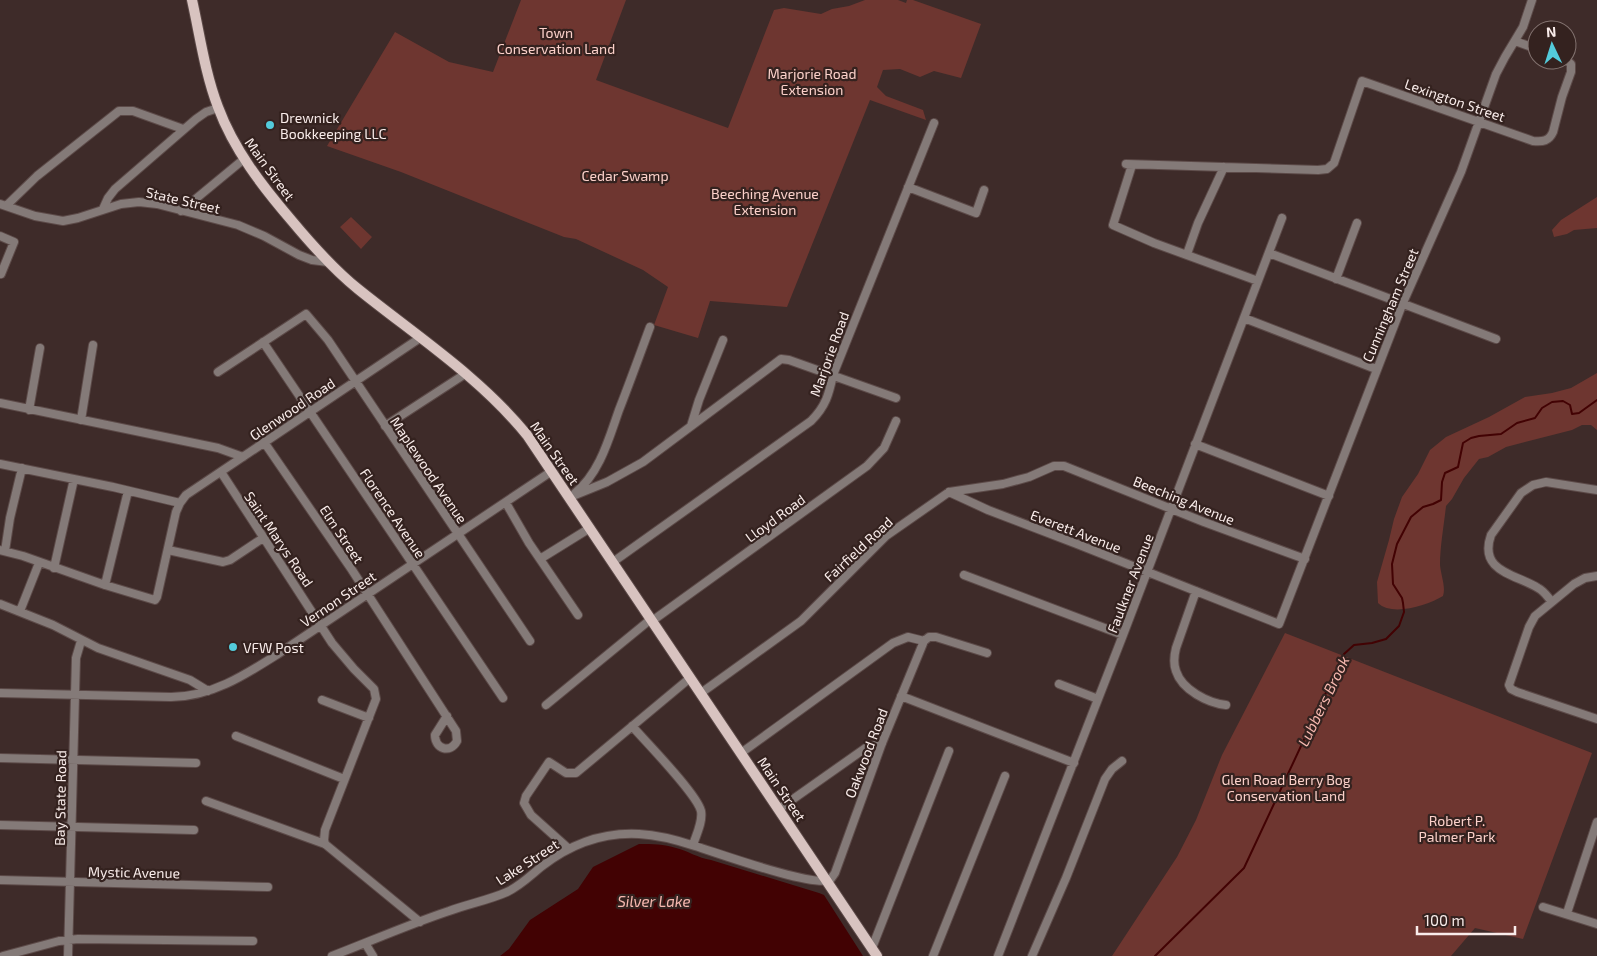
<svg xmlns="http://www.w3.org/2000/svg" width="1597" height="956" viewBox="0 0 1597 956" font-family="'Exo 2',sans-serif">
<style>
.green{fill:#6e3630}
.water{fill:#420203}
.lines{fill:none;stroke-linecap:round;stroke-linejoin:round}
.stream{stroke:#420203;stroke-width:2}
.minor-casing{stroke:#5c4a48;stroke-width:10}
.major-casing{stroke:#5c4a48;stroke-width:12}
.minor{stroke:#847a78;stroke-width:8}
.major{stroke:#d8c3c0;stroke-width:10}
.poi-dot{fill:#53cbdb;stroke:#34221f;stroke-width:2}
.labels{text-anchor:middle;dominant-baseline:central;stroke-width:4.5;stroke-linejoin:round;paint-order:stroke}
.park-label{font-size:14px;fill:#fcd1ca;stroke:#34221f}
.street-label{font-size:14px;fill:#f9ecea;stroke:#34221f}
.poi-label{font-size:14px;fill:#f9ecea;stroke:#34221f;text-anchor:start}
.water-label{font-size:15px;font-style:italic;fill:#f7b8af;stroke:#34221f}
</style>
<rect width="100%" height="100%" fill="#3e2b29"/>
<!-- green -->
<path class="green" d="M521 0H626L596 80 728 128 774 10 784 8 821 14 832 9 849 6 865 0H898L906 3 907 0H913L981 24 961 78 934 71 920 77 900 69 883 70 877 87 886 96 923 110 926 120 870 100 787 307 710 301 698 338 654 325 668 287 643 270 576 239 564 237 401 172 327 146 395 32 449 62 493 72Z
M1597 197V228L1574 230 1567 234 1554 237 1552 230 1561 220Z
M351 217 372 237 361 249 340 227Z
M1597 373V430L1591 425H1582L1572 430 1506 447 1488 457 1479 459 1464 478 1452 499 1446 506C1444 525 1440 546 1440 565 1441 576 1446 587 1443 596 1428 605 1392 617 1378 603L1377 582 1389 540 1394 519 1402 497 1418 474 1430 450 1446 437 1489 417 1525 397 1552 393 1571 388Z
M1285 633 1592 753 1523 939 1475 928 1451 956H1112L1177 857 1196 820 1222 755Z"/>
<!-- water -->
<path class="water" d="M639 844C652 844 664 844 676 848 688 851 698 858 711 860L819 893 824 895 863 956H500L509 949 530 920 578 889 593 867Z"/>
<g class="lines">
<!-- stream -->
<path class="stream" d="M1155 956 1244 868 1344 654 1354 645 1372 643 1386 639 1399 626 1404 612 1403 603 1402 598 1393 584 1392 564 1397 544 1411 517 1423 507 1433 504 1441 500 1442 482 1445 473 1458 467 1463 443 1471 438 1479 436 1501 434 1517 423 1535 418 1542 408 1552 402 1563 401 1570 405 1572 414 1579 413 1597 400"/>
<!-- minor casing -->
<g class="minor-casing">
<path id="minor" d="M1515 41 1537 49
M1126 164 1318 170 1327 169 1334 163 1362 81 1533 141C1543 142 1549 141 1553 132L1562 97 1571 72V64L1566 60
M1132 165 1113 225 1154 243 1258 281
M908 187 976 213 984 190
M0 204 35 216 63 221 78 218 121 204 139 202 157 204 238 225 264 236 299 255 312 260 328 262
M6 206 37 176 119 111H133L183 129
M103 209 108 198 115 189 196 119 206 112 218 108
M181 211 244 159
M0 236 14 242 1 274
M1269 253 1496 339
M1187 254 1198 223 1224 167
M1336 279 1357 223
M1244 318 1376 369
M263 342 503 698
M218 372 306 314 328 340 530 641
M0 403 218 448 243 457
M29 410 40 348
M81 420 93 345
M385 426 465 374
M691 426 699 400 723 340
M264 442 352 570 456 731 457 741C450 754 435 749 435 735L447 716
M1195 444 1329 496
M0 464 113 487 180 503
M221 472 332 643 354 669 374 689 376 699 325 830 324 840 325 844
M949 492 988 510 1077 544 1279 624 1402 305 1461 172 1496 74 1505 57 1523 27 1532 0
M575 493C600 473 609 438 619 410 630 382 640 354 650 327
M570 497 607 482 643 462 781 359 789 360 896 398
M506 503 529 543 578 615
M0 550 23 556 105 585 155 600 157 597 176 512 180 503 186 495 420 338
M168 550 223 562 230 560 263 538
M5 551 10 518 22 468
M540 559 590 528
M613 562 811 421C826 406 829 394 833 375L934 123
M54 568 74 479
M964 575 1123 635
M1597 576 1585 578 1574 584 1535 616 1529 627 1509 685 1511 689 1517 692 1597 719
M105 585 128 491
M1196 591 1176 648C1174 656 1173 663 1176 671 1182 690 1208 703 1226 705
M1552 602C1547 596 1544 591 1538 588 1516 574 1478 572 1491 535L1521 493 1533 485 1546 482 1597 490
M0 604 53 625 98 648 190 680 208 691
M20 611 39 563
M652 621 867 466 884 448 896 421
M1059 684 1098 699
M0 693 171 697C211 697 245 675 278 654L552 471
M701 693 801 621 886 536 949 492 1003 484 1029 477 1054 466H1064L1204 522 1305 559
M901 696 1074 763
M322 700 369 718
M546 705 651 619
M632 726C646 742 697 794 701 811 703 822 696 835 693 845
M236 736 344 779
M741 753 893 643 908 637 924 641
M0 758 196 763
M206 801 325 844 420 922
M779 809 867 747 882 743
M0 825 194 830
M569 849 531 815 524 803 526 796 549 762 566 773H576L690 678
M0 880 268 887
M1543 907 1597 924
M1567 913 1597 822
M365 943 373 956
M872 948 949 751
M3 956 59 941 78 939 253 941
M68 956 76 658 81 641
M332 956C371 941 410 924 449 911 468 904 489 900 507 892 520 886 530 876 541 867 569 845 602 832 639 834 658 835 677 840 695 846 718 853 811 887 830 880L835 873 882 743 924 641 929 637H936L987 653
M933 956 1005 776
M998 956 1123 635 1282 218
M1032 956 1066 878 1105 779 1112 769 1122 761"/>
</g>
<!-- major casing -->
<g class="major-casing">
<path id="major" d="M192 0C200 36 205 73 218 107 234 150 262 186 292 221 312 245 333 269 358 289 415 335 480 377 527 435L877 956"/>
</g>
<!-- minor -->
<use href="#minor" class="minor"/>
<!-- major -->
<use href="#major" class="major"/>
</g>
<!-- markers -->
<g class="poi-dot">
<circle cx="270" cy="125" r="5"/>
<circle cx="233" cy="647" r="5"/>
</g>
<g class="labels">
<!-- park labels -->
<g class="park-label">
<text x="556" y="32">Town<tspan x="556" dy="16">Conservation Land</tspan></text>
<text x="812" y="73">Marjorie Road<tspan x="812" dy="16">Extension</tspan></text>
<text x="625" y="175">Cedar Swamp</text>
<text x="765" y="193">Beeching Avenue<tspan x="765" dy="16">Extension</tspan></text>
<text x="1286" y="779">Glen Road Berry Bog<tspan x="1286" dy="16">Conservation Land</tspan></text>
<text x="1457" y="820">Robert P.<tspan x="1457" dy="16">Palmer Park</tspan></text>
</g>
<!-- street labels -->
<g class="street-label">
<text transform="translate(1455 100) rotate(19)">Lexington Street</text>
<text transform="translate(270 169) rotate(54)">Main Street</text>
<text transform="translate(183 200) rotate(13)">State Street</text>
<text transform="translate(1390 305) rotate(-67)">Cunningham Street</text>
<text transform="translate(829 354) rotate(-70)">Marjorie Road</text>
<text transform="translate(292 409) rotate(-34)">Glenwood Road</text>
<text transform="translate(555 453) rotate(55)">Main Street</text>
<text transform="translate(429 470) rotate(56)">Maplewood Avenue</text>
<text transform="translate(1184 500) rotate(22)">Beeching Avenue</text>
<text transform="translate(393 513) rotate(56)">Florence Avenue</text>
<text transform="translate(775 518) rotate(-36)">Lloyd Road</text>
<text transform="translate(1076 531) rotate(21)">Everett Avenue</text>
<text transform="translate(342 534) rotate(56)">Elm Street</text>
<text transform="translate(279 539) rotate(56)">Saint Marys Road</text>
<text transform="translate(858 549) rotate(-43)">Fairfield Road</text>
<text transform="translate(1130 583) rotate(-69)">Faulkner Avenue</text>
<text transform="translate(338 599) rotate(-34)">Vernon Street</text>
<text transform="translate(866 753) rotate(-69)">Oakwood Road</text>
<text transform="translate(782 789) rotate(56)">Main Street</text>
<text transform="translate(60 798) rotate(-89)">Bay State Road</text>
<text transform="translate(527 862) rotate(-33)">Lake Street</text>
<text transform="translate(134 872) rotate(1)">Mystic Avenue</text>
</g>
<!-- poi labels -->
<g class="poi-label">
<text x="280" y="117">Drewnick<tspan x="280" dy="16">Bookkeeping LLC</tspan></text>
<text x="243" y="647">VFW Post</text>
</g>
<!-- water labels -->
<g class="water-label">
<text transform="translate(1323 701) rotate(-64)">Lubbers Brook</text>
<text x="654" y="901">Silver Lake</text>
</g>
</g>
<!-- north arrow -->
<g transform="translate(1552 45) rotate(356)"><circle r="24" fill="#34221f" stroke="#837370"/>
<path d="M0-4L9 19L0 12L-9 19Z" fill="#53cbdb"/>
<text y="-8" font-size="14" font-weight="bold" text-anchor="middle" fill="#f9ecea">N</text>
</g>
<!-- scale -->
<path d="M1417 926v8h98v-8" fill="none" stroke="#f9ecea" stroke-width="2.5"/>
<text x="1424" y="926" font-size="15" fill="#f9ecea" stroke="#34221f" stroke-width="4" paint-order="stroke">100 m</text>
</svg>
